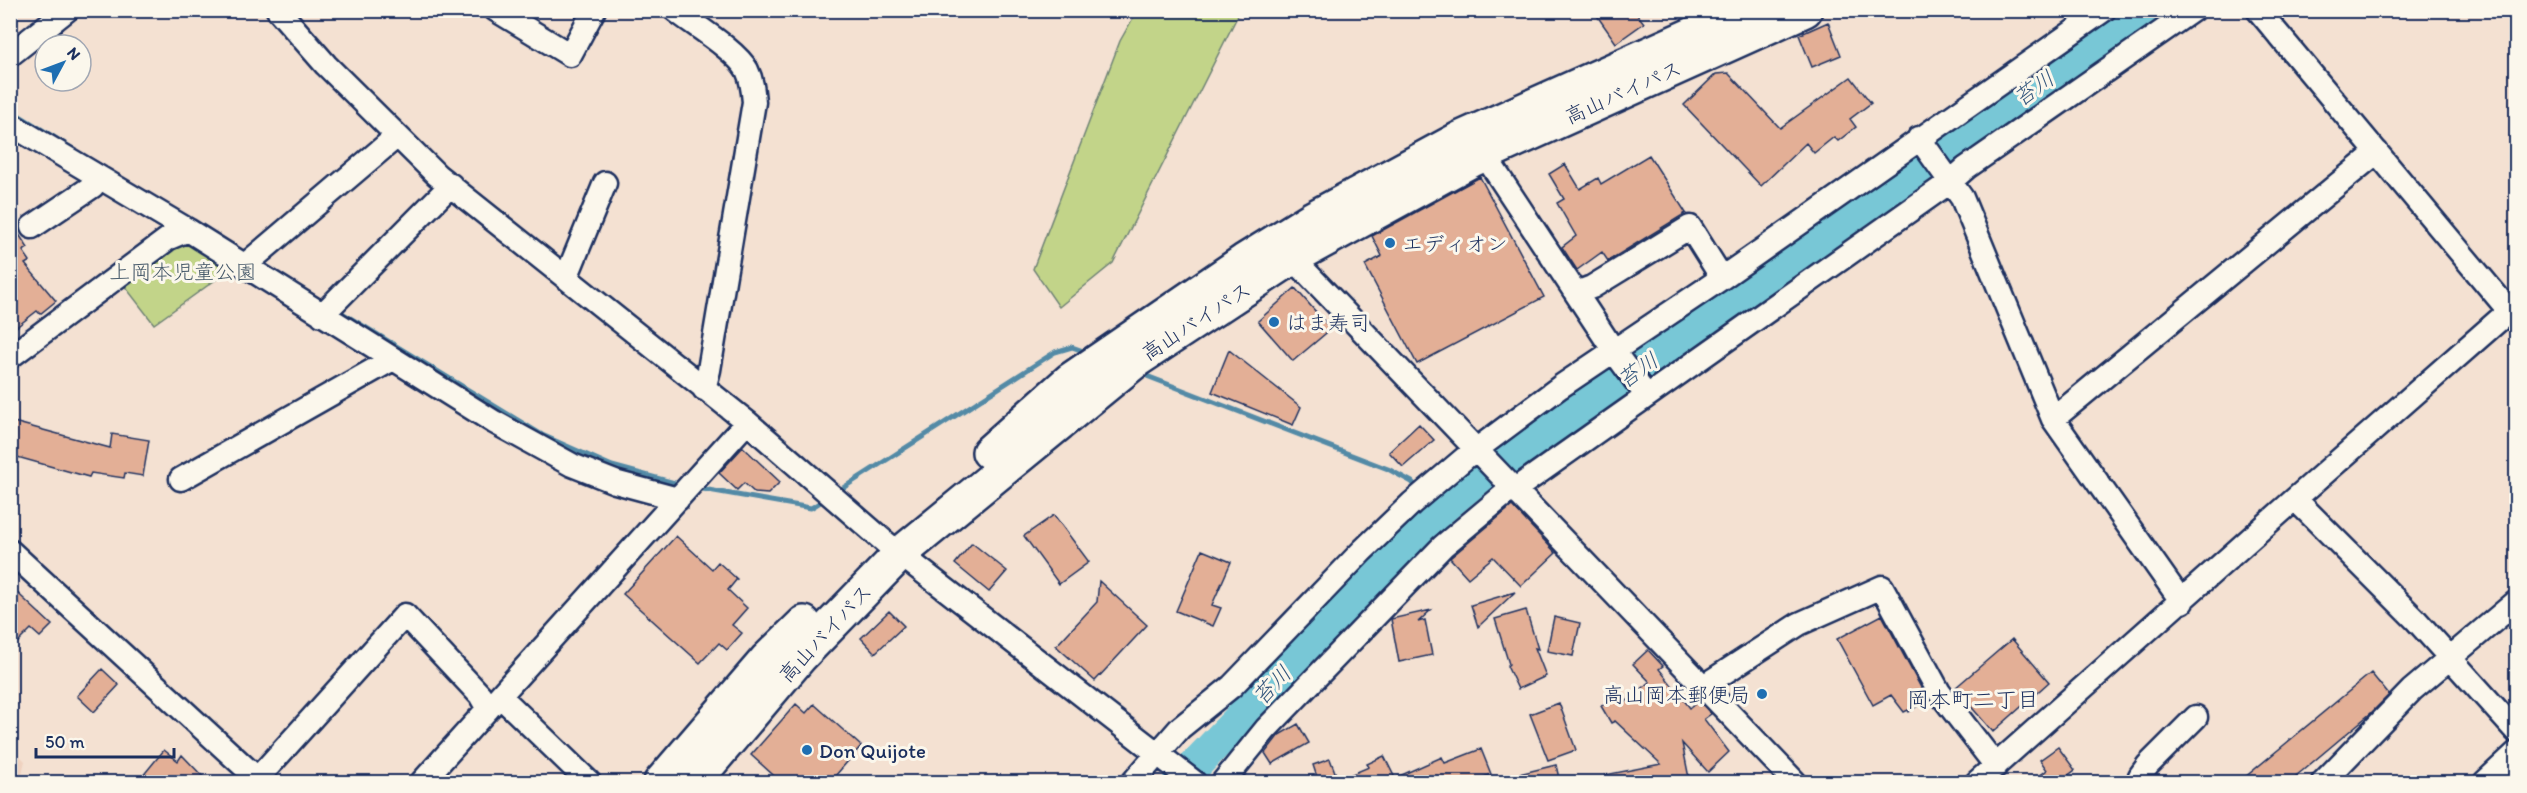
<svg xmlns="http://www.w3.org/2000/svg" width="2527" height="793" viewBox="0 0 2527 793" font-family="Itim,'Klee One',sans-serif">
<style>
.built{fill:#efd2c0}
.green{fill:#c2d489;stroke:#6e8274;stroke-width:1.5}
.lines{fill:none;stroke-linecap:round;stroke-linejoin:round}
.stream{stroke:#538aa6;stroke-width:5}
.river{stroke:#78c7d6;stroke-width:33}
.building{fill:#e3af96;stroke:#1b2f5e;stroke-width:1.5}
.minor-casing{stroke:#1b2f5e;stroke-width:27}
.highway-casing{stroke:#1b2f5e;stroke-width:38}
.minor{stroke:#fbf7ec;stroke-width:22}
.highway{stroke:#fbf7ec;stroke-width:33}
.poi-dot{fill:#1f6fb2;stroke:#fbf7ec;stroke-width:2}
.labels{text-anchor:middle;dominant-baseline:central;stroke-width:6;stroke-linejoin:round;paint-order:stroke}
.street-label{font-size:21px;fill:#1b2f5e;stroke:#fbf7ec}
.poi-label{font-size:21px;fill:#1b2f5e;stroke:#fbf7ec;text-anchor:start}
.park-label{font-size:21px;fill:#455869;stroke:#fbf7ec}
.water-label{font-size:22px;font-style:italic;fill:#32557c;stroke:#fbf7ec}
.neighbourhood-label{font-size:22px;fill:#1b2f5e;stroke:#fbf7ec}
</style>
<rect width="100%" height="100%" fill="#f4e1d2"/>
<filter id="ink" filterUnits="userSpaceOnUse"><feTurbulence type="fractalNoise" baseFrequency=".0167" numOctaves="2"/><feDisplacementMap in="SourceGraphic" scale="12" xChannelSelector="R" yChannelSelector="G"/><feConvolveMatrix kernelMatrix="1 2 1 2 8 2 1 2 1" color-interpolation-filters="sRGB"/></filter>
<g filter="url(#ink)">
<!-- built -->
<path class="built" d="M10 746 25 761 20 782H11Z"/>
<!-- green -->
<path class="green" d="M1137 11H1240L1113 263 1059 307 1033 269 1120 41Z
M194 243 232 268 154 324 123 284 175 245Z"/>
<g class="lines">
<!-- stream -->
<path class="stream" d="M10 110 73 149
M337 310 542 435 612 466 682 485
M1139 373 1388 469 1412 482 1420 491
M697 488 811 508 827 498
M835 493 1055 352 1072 347 1089 353
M1426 498 1437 512"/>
<!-- river -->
<path class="river" d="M1179 782 1437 512 1479 477 1517 456 1613 384 2142 10"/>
</g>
<!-- building -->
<path class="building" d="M1593 10H1634L1644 23 1616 43Z
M1828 22 1841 55 1812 67 1799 35Z
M1728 73 1780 128 1851 77 1871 103 1850 119 1856 127 1838 141 1834 137 1814 153 1806 143 1761 186 1684 105 1716 74Z
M1649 155 1686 213 1608 261 1602 252 1577 270 1562 247 1576 236 1557 203 1564 199 1549 174 1565 164 1580 189 1598 178 1601 184Z
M1480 177 1544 297 1417 364 1365 265 1382 256 1372 236Z
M10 221 28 248 23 251 30 261 25 264 56 301 40 314 37 311 10 332Z
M1295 288 1331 329 1293 361 1258 321Z
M1229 350 1301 407 1293 425 1212 392Z
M10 421 110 448 112 434 149 440 143 476 125 473 124 478 91 473 89 477 10 455Z
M1419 424 1434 440 1403 467 1389 452Z
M743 447 780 482 768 494 755 493 744 483 737 490 719 473Z
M1512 506 1556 553 1521 586 1493 557 1468 578 1450 558Z
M1054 515 1089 562 1059 584 1024 536Z
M676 536 712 569 718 562 737 579 728 590 747 608 732 625 742 633 727 650 719 643 700 663 623 594Z
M972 543 1007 571 989 592 955 564Z
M1202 550 1231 562 1212 605 1221 608 1213 626 1176 611Z
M1099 581 1147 625 1095 681 1056 646 1097 602Z
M10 586 52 625 40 637 31 629 10 650Z
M1515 592 1478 627 1471 605Z
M1431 610 1418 622 1425 620 1432 655 1399 662 1391 619Z
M1526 610 1538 649 1535 648 1546 676 1518 689 1507 666 1509 664 1495 619Z
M889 611 904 626 875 653 861 638Z
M1882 615 1927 699 1909 712 1908 710 1904 712 1891 695 1873 705 1837 639Z
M1554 617 1580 623 1573 656 1547 651Z
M2012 639 2049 682 1993 732 1955 688Z
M1648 650 1663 666 1659 669 1690 708 1699 701 1711 714 1704 719 1729 752 1708 772 1682 743 1690 783H1606L1605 775 1661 764 1615 721 1611 723 1601 706 1619 697 1623 704 1650 682 1633 664Z
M102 669 119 685 94 712 77 696Z
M2371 673 2389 695 2371 713 2302 771 2287 783H2238Z
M1559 703 1576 750 1548 760 1530 714Z
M796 704 806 713 814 704 861 746 829 783H782L751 755Z
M1298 724 1309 743 1272 764 1265 753 1279 735Z
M2058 747 2075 770 2058 783H2030L2047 770 2040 760Z
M1481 749 1491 774 1470 783H1319L1313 765 1330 759 1338 780 1369 767 1367 764 1384 756 1395 778 1442 757 1445 763Z
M164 750 178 761 182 755 209 783H137Z
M1556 765 1560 783H1508L1507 777Z"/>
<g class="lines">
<!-- minor casing -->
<g class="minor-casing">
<path id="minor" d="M278 10 326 65 437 175 747 422 886 543 1194 782
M496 10 570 55 594 10
M675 10C694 25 737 51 747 70 752 80 753 91 754 102L709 370 704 389
M2258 10 2516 319
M10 55 67 10
M10 124 188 230 494 422 572 465 615 482 678 499
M1919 138 1962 198 2053 419 2182 602
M1484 154 1618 357 1646 395
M32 227 93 186 99 177
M1283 248 1795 782
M244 266 397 136
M566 278 605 183
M1576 293 1592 287 1690 227 1722 278
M322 315 451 185
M10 357 169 238 188 230
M2053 419 2377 152
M181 479 393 359
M2295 499 2416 620 2516 731
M10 551 261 782
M1702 687 1799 624 1882 587 1939 692 1996 766
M500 696 589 782
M257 779 405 615 480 695 488 709
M422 782 747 422
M1133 782 1180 728 1232 686 1362 551 1412 503 1465 458 1560 387 1722 278 2104 10
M1223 782 1266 729 1443 546 1504 495 1514 490 1950 182 1966 168 2193 10
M1977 782 2295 499 2516 305
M2140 782V776L2148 765 2196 717
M2323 782 2412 690 2516 602
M2485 782 2516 753"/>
</g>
<!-- highway casing -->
<g class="highway-casing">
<path id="highway" d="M989 452 1070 380 1244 261 1313 218 1461 138 1747 10
M661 782 767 659 804 623
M694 782 800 657 900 554 1137 360 1292 258 1472 160 1805 10"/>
</g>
<!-- minor -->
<use href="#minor" class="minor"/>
<!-- highway -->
<use href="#highway" class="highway"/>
</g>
</g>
<!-- markers -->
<g class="poi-dot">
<circle cx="1390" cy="243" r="6"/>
<circle cx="1274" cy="322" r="6"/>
<circle cx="1762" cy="694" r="6"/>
<circle cx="807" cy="750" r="6"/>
</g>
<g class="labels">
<!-- street labels -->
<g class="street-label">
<text transform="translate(1623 92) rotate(-24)">高山バイパス</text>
<text transform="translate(1196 321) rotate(-33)">高山バイパス</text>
<text transform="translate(825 633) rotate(-47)">高山バイパス</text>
</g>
<!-- poi labels -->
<g class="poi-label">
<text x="1402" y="243">エディオン</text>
<text x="1286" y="322">はま寿司</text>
<text x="1750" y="694" text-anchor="end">高山岡本郵便局</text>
<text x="819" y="750">Don Quijote</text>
</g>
<!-- park labels -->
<g class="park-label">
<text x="183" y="271">上岡本児童公園</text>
</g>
<!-- water labels -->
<g class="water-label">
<text transform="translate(2034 88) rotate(-35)">苔川</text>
<text transform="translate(1638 370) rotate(-35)">苔川</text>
<text transform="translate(1272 685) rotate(-46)">苔川</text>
</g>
<!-- neighbourhood labels -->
<g class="neighbourhood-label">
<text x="1973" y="699">岡本町二丁目</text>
</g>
</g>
<!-- margin -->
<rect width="2527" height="793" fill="none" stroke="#fbf7ec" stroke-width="36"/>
<rect x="18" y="18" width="2491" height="757" fill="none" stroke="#1b2f5e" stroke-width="2" filter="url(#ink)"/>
<!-- north arrow -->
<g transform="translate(63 63) rotate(49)"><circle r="28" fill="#fbf7ec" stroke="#a1a7b3" stroke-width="1.5"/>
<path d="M0-4.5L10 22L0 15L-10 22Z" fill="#1f6fb2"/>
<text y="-9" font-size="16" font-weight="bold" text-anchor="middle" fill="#1b2f5e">N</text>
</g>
<!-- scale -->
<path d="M36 748v9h138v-9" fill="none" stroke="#1b2f5e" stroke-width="3"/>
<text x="45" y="748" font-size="18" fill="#1b2f5e" stroke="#fbf7ec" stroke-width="4.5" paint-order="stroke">50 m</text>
</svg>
